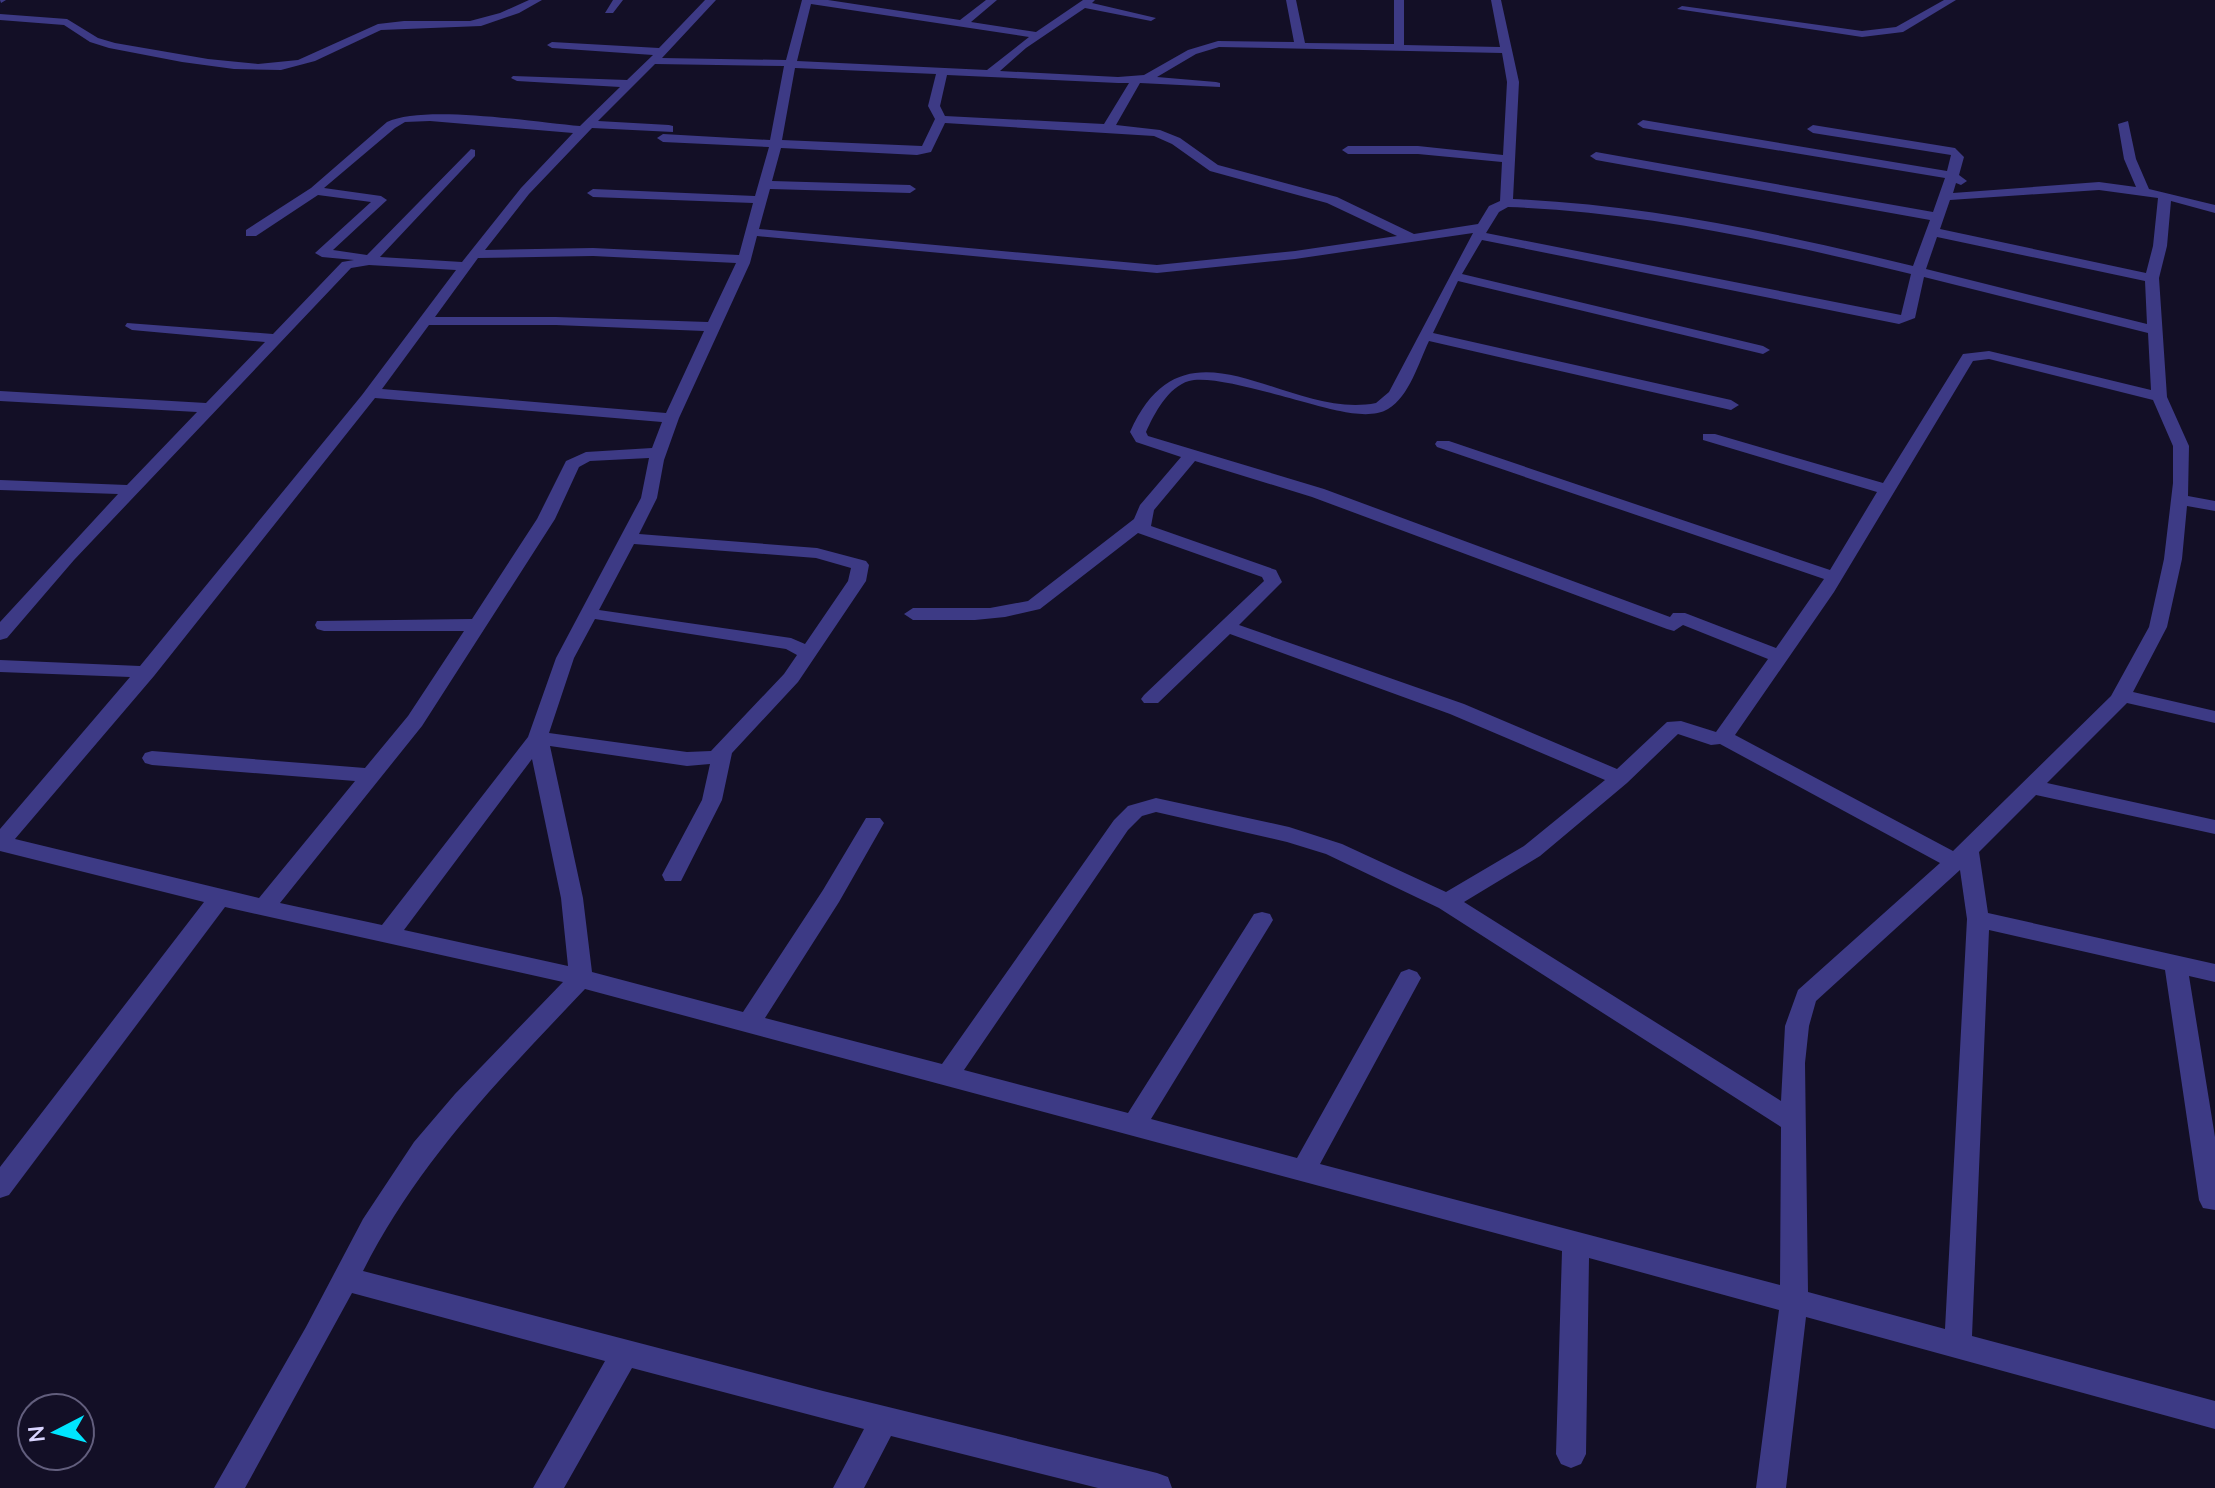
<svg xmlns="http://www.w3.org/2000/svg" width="2215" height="1488" viewBox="0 0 2215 1488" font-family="Mulish,sans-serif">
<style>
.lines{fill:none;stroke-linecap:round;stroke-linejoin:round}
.minor{fill:#3d3a85;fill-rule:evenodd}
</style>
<rect width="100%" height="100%" fill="#130f26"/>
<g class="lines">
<!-- minor -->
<path class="minor" d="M0 0H6L1 3Z
M529 0H542L519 13 481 26 381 30 315 61 281 70 234 69 182 62 109 48 90 42 64 25 0 20V14L67 19 98 38 115 43 208 59 258 64 298 60 378 24 404 21H470L500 13Z
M613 0H623L613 13H605Z
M705 0H716L662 58 786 60 802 0H828L960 20 986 0H997L971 22 1036 32 1083 0H1095L1092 3 1156 18 1151 21 1085 8 1026 48 1000 71 1118 77 1144 75 1188 50 1218 41 1294 42 1286 0H1296L1305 43 1394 44V0H1404V45L1500 47 1491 0H1501L1519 82 1513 199C1649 205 1781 234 1913 266L1930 220 1596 160 1590 156 1596 152 1933 212 1945 178 1643 128 1637 124 1643 120 1947 171 1951 155 1813 133 1807 129 1813 125 1955 148 1964 157 1959 175 1967 181 1961 185 1956 183 1953 193 2099 182 2136 187 2124 159 2118 124 2128 121 2136 159 2149 189 2215 205V213L2171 201 2167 246 2159 278 2167 397 2189 446 2188 496 2215 501V511L2187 506 2182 559 2167 627 2133 692 2215 711V723L2127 703 2047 783 2215 820V834L2036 795 1979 852 1988 913 2215 964V982L2189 976 2215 1137V1210L2203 1208 2199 1200 2165 970 1989 930 1972 1336 2215 1401V1429L1806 1317 1786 1488H1756L1779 1310 1589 1258 1586 1454 1581 1464 1571 1468 1561 1464 1556 1454 1562 1251 585 989C500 1079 420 1159 363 1271L823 1391 1157 1473 1168 1477 1172 1488H1098L891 1436 864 1488H833L864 1429 632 1368 564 1488H533L605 1361 352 1293 245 1488H214L306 1327 363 1219 414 1142 455 1094 563 982 225 907 9 1195 0 1198V1167L204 902 0 851V829L130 677 0 672V660L140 666 362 395 456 270 369 265 351 268 74 560 7 638 0 640V622L118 494 0 490V480L127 485 197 412 0 401V391L206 403 265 342 132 330 125 326 127 323 273 334 342 262 354 260 322 257 315 253 371 202 318 195 256 236H246V230L311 188 387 122C424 104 534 122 580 126L620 87 517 81 511 78 513 76 627 80 653 55 552 48 547 45 552 42 659 48ZM811 4 1029 37 987 70 797 61ZM1219 47 1502 53 1507 82 1503 155 1418 146H1348L1342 150 1348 154H1418L1502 162 1500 201 1489 206 1478 224 1414 234 1337 197 1218 165 1180 138 1160 130 1116 125 1140 83 1220 87V83L1216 82 1157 77 1196 54ZM655 64 784 66 770 140 663 134 657 138 663 142 769 147 755 196 593 189 587 193 593 197 753 203 739 255 593 248 485 250 529 194 592 128 673 132V126L669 125 598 121ZM795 68 936 74 928 106 935 119 922 146 782 140ZM947 75 1118 83H1129L1104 124 945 116 940 106ZM430 121 573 133 521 188 462 262 380 257 475 156V150L471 149 367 255 333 250 387 200 381 196 324 188 395 128 405 122ZM945 123 1154 136 1172 144 1210 171 1327 203 1397 236 1295 251 1157 265 759 229 770 189 910 193 916 189 910 185 772 181 781 148 917 155 931 152ZM2099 190 2158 198 2153 246 2146 273 1940 229 1950 200ZM1508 207C1645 212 1778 242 1911 274L1901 315 1486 233 1499 212ZM1473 233 1389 392 1376 403C1286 421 1186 306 1130 432L1136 442 1181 457 1140 505 1134 519 1028 601 990 608H913L904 614 913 620H975L1005 617 1040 609 1138 533 1262 577 1264 581 1144 695 1141 699 1144 703H1158L1230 634 1450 714 1605 780 1524 846 1446 892 1342 844 1289 827 1156 798 1128 806 1114 820 942 1064 765 1018 839 902 884 823 880 818H866L823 890 743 1012 592 972 583 898 550 746 687 766 710 764 702 800 662 875 665 881H681L722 800 732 753 798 682 866 581 869 565 866 561 817 548 639 534 657 498 664 460 679 418 750 263 757 236 1157 273 1295 259ZM1937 237 2145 281 2147 324 1926 269ZM1482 240 1899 324 1915 318 1924 277 2148 333 2151 390 1989 351 1963 354 1883 483 1715 434H1703V440L1877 492 1830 570 1449 441H1437L1435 444 1437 447 1824 579 1776 648 1685 613H1673L1670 617 1324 489 1148 436 1146 432C1154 414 1168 387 1189 381 1216 373 1307 405 1340 411 1354 414 1375 417 1388 409 1409 397 1419 362 1429 341L1731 410 1739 405 1731 400 1433 333 1458 281 1763 354 1770 350 1763 346 1462 274ZM593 256 736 263 708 322 556 317H435L478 258ZM429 325H556L704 331 666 413 382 389ZM1989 359 2153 400 2173 446V483L2164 559 2149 627 2111 696 1953 851 1735 735 1834 592 1973 361ZM375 398 662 422 652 448 586 452 566 461 537 519 472 619 317 621 315 625 317 629 324 631H464L408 716 365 768 152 751 145 753 142 758 145 763 152 765 355 781 259 898 15 839 154 676ZM649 458 641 498 556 658 528 737 382 925 280 903 422 726 555 519 579 467 590 461ZM1195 461 1312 497 1667 629 1674 631 1683 625 1768 659 1716 732 1681 721 1667 722 1617 769 1464 704 1239 625 1282 582 1276 570 1151 526 1154 510ZM634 544 816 558 851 568 848 581 805 644 791 638 599 610ZM595 619 786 649 797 655 784 674 711 751 687 752 549 733 574 658ZM1678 734 1711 745 1720 744 1940 863 1798 990 1785 1026 1781 1101 1464 902 1540 856 1627 783ZM532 759 561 898 568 966 404 930ZM1156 812 1287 842 1326 854 1439 908 1781 1127 1780 1285 1320 1164 1421 978 1417 972 1409 969 1401 972 1297 1158 1151 1119 1273 920 1270 914 1262 912 1254 914 1128 1113 964 1070 1128 830 1142 816ZM1960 870 1967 919 1945 1329 1808 1292 1805 1063 1809 1026 1816 1001Z
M1944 0H1956L1903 32 1862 37 1677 9 1682 6 1862 31 1896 27Z"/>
</g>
<!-- north arrow -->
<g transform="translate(56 1432) rotate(264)"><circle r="38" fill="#130f26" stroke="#625e7d" stroke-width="2"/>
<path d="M0-6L14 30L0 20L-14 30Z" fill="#00e5ff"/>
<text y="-12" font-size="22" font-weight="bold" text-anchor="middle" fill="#d9d4ff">N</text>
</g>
</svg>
